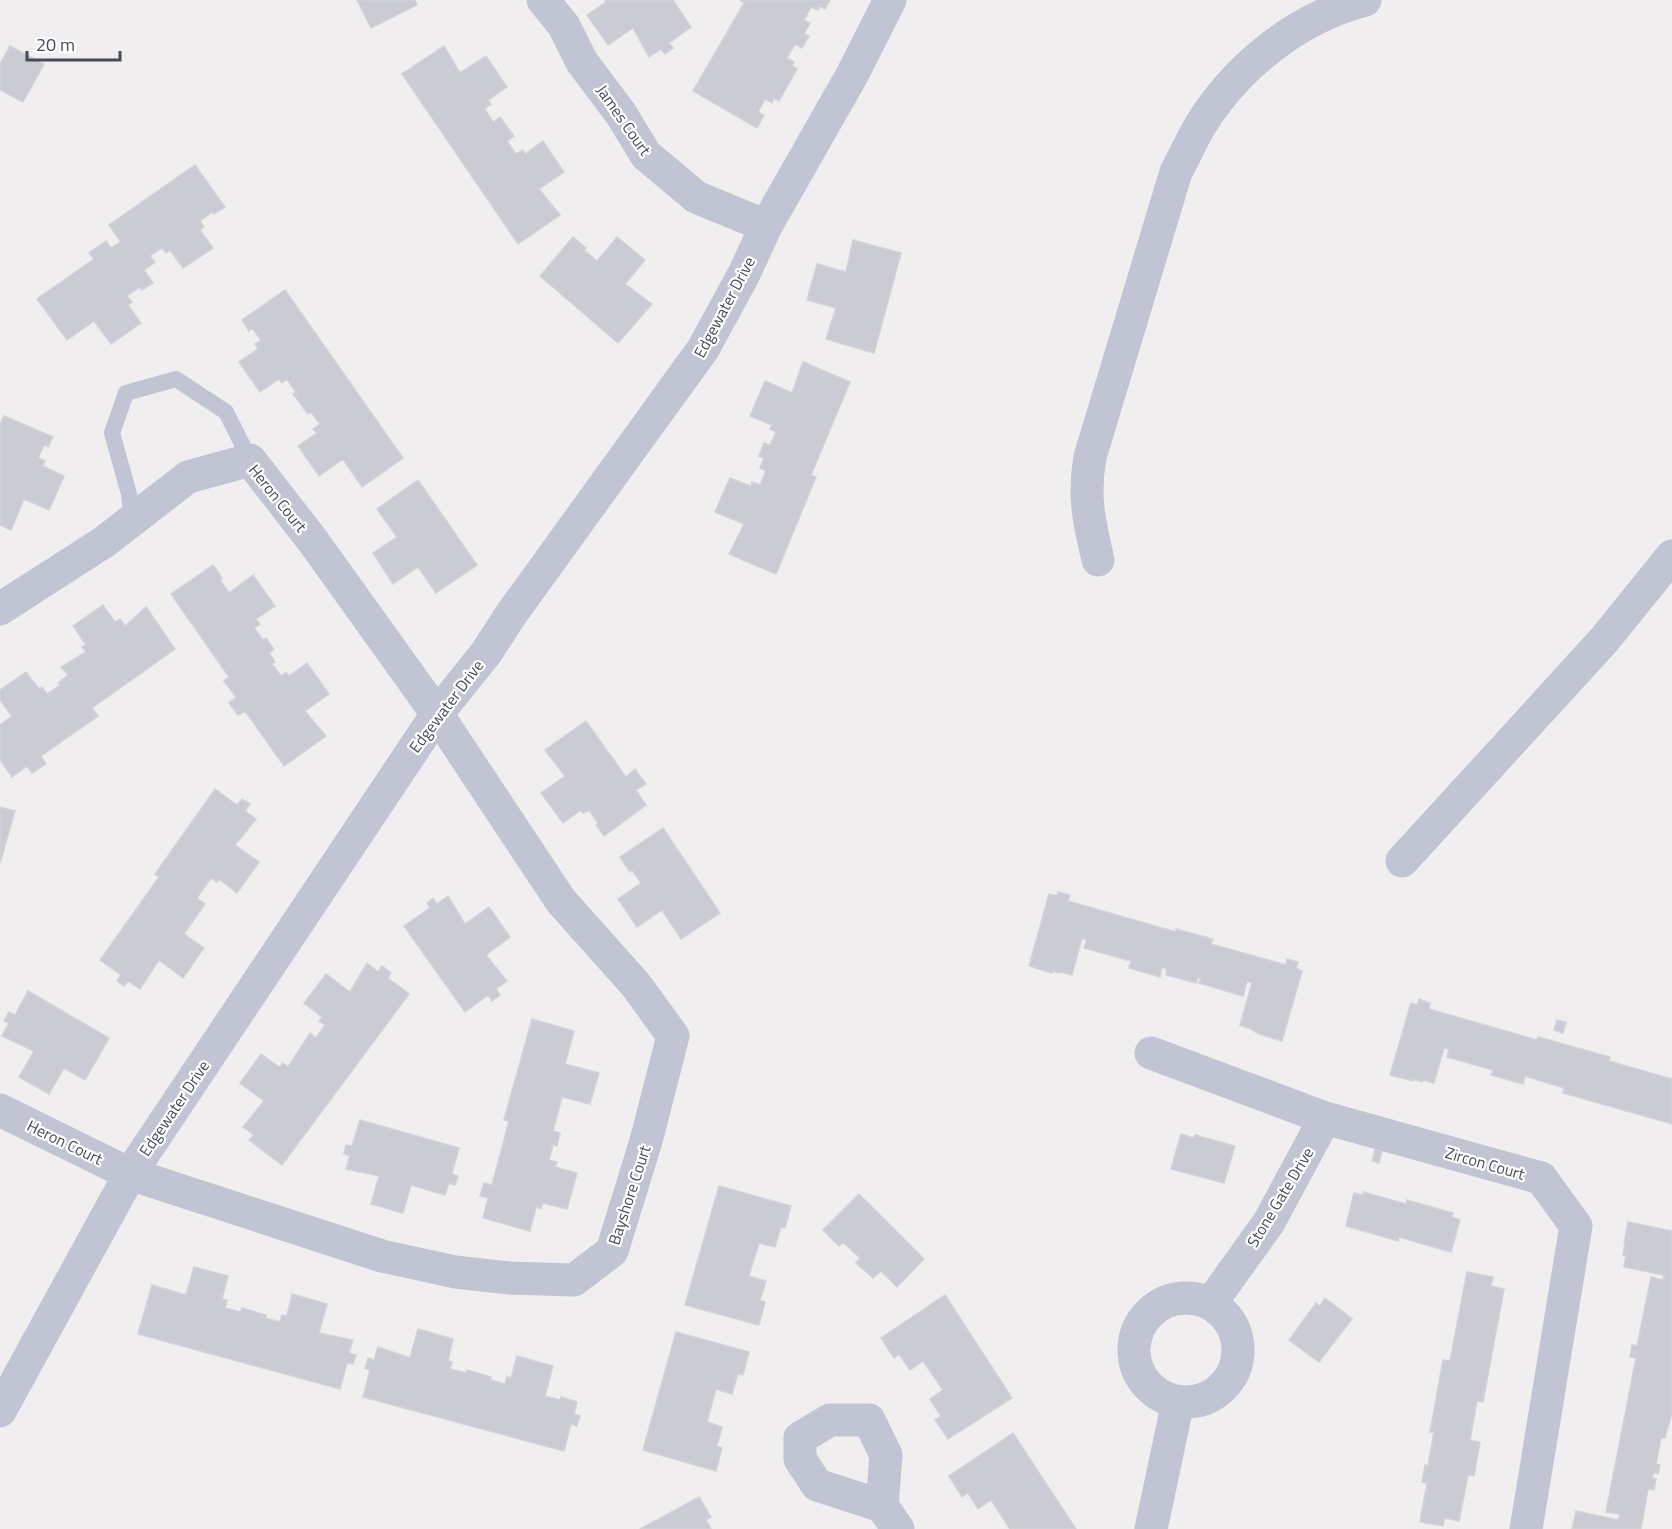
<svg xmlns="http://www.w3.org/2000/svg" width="1672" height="1529" viewBox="0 0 1672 1529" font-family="'Titillium Web',sans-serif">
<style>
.building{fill:#cacbd3;stroke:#d2d2d9;stroke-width:1.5}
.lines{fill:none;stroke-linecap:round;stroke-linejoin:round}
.lane{stroke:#c1c5d3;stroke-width:16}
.street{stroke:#c1c5d3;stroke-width:33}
.labels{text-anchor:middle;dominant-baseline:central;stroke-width:4.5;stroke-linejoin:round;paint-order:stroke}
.street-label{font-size:16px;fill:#464a5b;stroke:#fff}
</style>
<rect width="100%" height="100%" fill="#f0eeee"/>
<!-- building -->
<path class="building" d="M357 0H415L417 5 371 28Z
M605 0H673L691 27 669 43 673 48 665 54 661 49 649 57 633 28 608 45 587 15 606 2Z
M740 0H830L825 9 820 6 818 10 811 7 804 20 810 23 804 34 809 36 802 48 795 44 787 58 794 62 792 66 797 69 779 101 774 98 772 103 765 99 758 112 764 115 757 128 693 91 744 3Z
M10 46 44 64 23 102 0 90V64Z
M444 46 460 73 486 56 507 87 488 100 491 104 485 109 493 122 500 117 514 136 507 141 516 154 523 150 525 154 543 141 564 172 539 189 560 215 518 244 402 74Z
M195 165 225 207 214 214 212 212 200 221 204 227 200 230 213 248 183 268 170 250 166 253 162 248 150 256 155 262 144 270 153 283 142 290 140 287 127 296 132 302 128 305 141 323 111 344 94 321 67 340 37 299 94 259 89 253 106 241 111 248 121 242 109 225Z
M573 237 586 248 584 250 597 261 617 237 645 260 625 284 652 304 618 343 540 276Z
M853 240 901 253 874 353 826 339 836 308 807 300 817 264 846 272Z
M285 290 403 458 362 487 343 459 319 476 298 446 317 433 313 429 320 424 311 412 308 414 293 394 296 392 287 379 282 383 279 379 260 392 239 362 258 349 255 344 261 340 252 328 249 331 242 320Z
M803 362 850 382 811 475 816 477 776 574 729 554 744 524 715 512 730 478 751 486 752 482 760 485 766 471 760 468 764 458 759 456 764 443 770 445 776 432 770 429 772 425 750 416 765 381 792 393Z
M4 416 53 437 48 447 44 445 38 458 45 461 43 466 64 476 49 510 24 499 11 530 0 525V424Z
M418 480 477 565 436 593 418 567 393 584 373 553 397 537 377 509Z
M213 565 222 578 220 580 229 593 253 575 275 606 256 619 260 624 254 628 263 640 266 638 274 649 269 653 275 662 272 664 281 676 286 672 289 676 307 663 329 694 305 711 326 736 284 766 245 711 238 715 229 703 236 697 224 681 229 677 171 594Z
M103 605 115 622 120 619 125 626 146 607 175 649 92 708 98 716 41 756 46 764 32 773 27 766 12 777 0 760V725L12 716 0 700V690L26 672 39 689 42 687 47 694 60 685 58 683 68 675 61 667 86 652 82 647 86 645 73 626Z
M586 721 626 777 635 769 646 784 636 790 646 805 604 836 596 825 598 823 589 810 583 813 581 810 563 823 541 793 565 776 545 750Z
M215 789 237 805 242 799 250 804 245 811 256 819 235 845 259 862 237 893 219 879 217 882 211 878 197 898 205 904 184 934 204 948 183 978 159 960 140 989 128 981 124 986 117 981 121 975 100 960 159 877 155 874Z
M0 807 15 811 0 863Z
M663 828 720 913 681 939 662 910 637 927 618 899 641 883 632 870 630 872 620 857Z
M1058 892 1070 895 1068 901 1176 932V929L1213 939 1211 944 1286 965 1287 959 1298 962 1296 968 1302 971 1282 1041 1259 1034 1251 1029 1240 1025 1252 983 1247 981 1243 996 1199 983 1201 978 1198 977 1196 983 1166 975 1167 969 1162 967 1160 977 1129 968 1131 961 1084 948 1087 940 1082 938 1072 975 1061 972 1060 973 1053 971 1052 973 1029 966 1049 894 1057 896Z
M448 896 465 924 489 907 510 937 486 955 507 981 496 989 500 995 492 1001 488 995 465 1012 404 926 430 908 427 903 433 898 437 904Z
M367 963 378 972 382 966 391 973 388 978 409 994 282 1165 249 1140 254 1135 243 1127 264 1101 240 1083 261 1054 279 1067 283 1063 288 1067 310 1033 316 1038 325 1025 319 1021 322 1017 304 1003 326 974 350 992Z
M28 991 109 1038 85 1080 64 1068 49 1094 19 1077 34 1051 2 1036 9 1023 4 1021 9 1012 15 1015Z
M1419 999 1430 1003 1429 1009 1537 1040 1538 1037 1610 1057 1609 1061 1672 1079V1124L1563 1093 1564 1088 1525 1076 1523 1084 1491 1075 1493 1070 1447 1057 1449 1049 1444 1048 1434 1083 1423 1080 1422 1082 1414 1079 1413 1081 1390 1075 1411 1003 1417 1005Z
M532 1019 574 1031 565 1064 599 1073 590 1104 562 1097 553 1131 560 1133 557 1146 553 1145 549 1160 557 1162 555 1167 577 1173 567 1209 543 1203 541 1209 536 1207 530 1231 483 1218 488 1198 480 1196 484 1183 492 1185 509 1121 504 1120Z
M1557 1020 1566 1022 1563 1033 1554 1030Z
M360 1120 459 1148 452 1174 458 1176 455 1185 449 1183 445 1195 411 1185 403 1213 371 1204 379 1176 346 1169 350 1156 344 1154 346 1145 352 1146Z
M1181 1134 1194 1138 1195 1135 1235 1146 1224 1183 1171 1169Z
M1375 1149 1382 1151 1379 1163 1372 1161Z
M719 1186 791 1206 785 1228 781 1227 775 1247 759 1243 749 1276 766 1281 760 1300 765 1302 759 1325 685 1305Z
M1363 1192 1406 1204 1407 1200 1453 1213 1452 1217 1460 1220 1451 1252 1399 1237 1398 1241 1346 1226 1354 1193 1363 1195Z
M859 1194 924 1259 897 1287 881 1271 873 1278 856 1263 860 1258 843 1242 839 1246 823 1230Z
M1628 1222 1672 1231V1412L1665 1438H1661L1656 1464 1660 1465 1658 1474 1654 1472 1652 1478 1656 1479 1654 1490 1648 1489 1641 1529H1572L1576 1511 1618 1520 1620 1514 1606 1512 1636 1358 1630 1357 1632 1345 1637 1346 1651 1277 1663 1280 1664 1275 1624 1267 1626 1256 1623 1255 1625 1244H1624Z
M194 1267 228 1276 222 1299 227 1300 225 1308 241 1312 242 1308 266 1315 265 1318 280 1322 282 1315 287 1316 292 1294 327 1304 319 1333 353 1340 349 1353 356 1355 353 1364 347 1363 340 1389 138 1334 152 1285 186 1295Z
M1467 1272 1493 1277 1491 1286 1504 1289 1483 1402 1477 1401 1470 1440 1480 1442 1474 1476 1468 1475 1459 1521 1445 1518 1443 1526 1420 1522 1427 1483 1422 1482 1425 1465 1428 1466 1434 1432H1430L1443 1360 1450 1361Z
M945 1295 1012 1398 948 1439 935 1420 941 1416 930 1399 943 1390 923 1361 910 1370 899 1354 894 1358 881 1338Z
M1325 1298 1352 1319 1319 1362 1289 1340 1316 1303 1320 1306Z
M418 1329 453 1339 448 1361 452 1362 450 1369 466 1373 467 1370 491 1377 490 1380 505 1384 507 1377 511 1378 517 1356 553 1366 545 1396 560 1400 561 1397 577 1402 574 1414 580 1416 577 1426 571 1424 564 1451 363 1397 370 1370 365 1368 368 1358 374 1360 378 1347 410 1358Z
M676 1332 749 1352 743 1375 738 1374 732 1394 716 1389 707 1422 722 1427 717 1446 722 1448 716 1471 643 1450Z
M1013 1433 1076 1529H1010L991 1500 978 1509 968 1493 962 1497 949 1476Z
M699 1497 711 1517 706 1520 711 1529H640Z"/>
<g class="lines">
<!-- lane -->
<path class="lane" d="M132 521 129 494 112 433 126 393 176 379 226 412 250 460"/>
<!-- street -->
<path class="street" d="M543 0 564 26 582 62 621 114 646 155 696 197 766 226
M1098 560C1089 521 1083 496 1090 457L1176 172C1183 159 1190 144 1197 131 1233 69 1296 18 1365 0
M0 609 104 542 188 477 250 460 313 541 437 714 561 901 636 985 673 1036 646 1141 612 1251 574 1280 510 1278 455 1272 382 1256 130 1174 0 1110
M1402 861 1604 640 1672 556
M1151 1053 1325 1118 1541 1178 1576 1226 1526 1529
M1134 1350a52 52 0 1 1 104 0a52 52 0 1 1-104 0Z
M1211 1303 1269 1222 1325 1118
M0 1411 130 1174 437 714 486 653 512 613 703 349 744 274 766 226 852 75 890 0
M882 1506 886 1455 869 1420H830L800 1438V1459L817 1485 882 1506 898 1529
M1151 1529 1178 1402"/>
</g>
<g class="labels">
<!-- street labels -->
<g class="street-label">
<text transform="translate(624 120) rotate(55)">James Court</text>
<text transform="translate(724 307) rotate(-62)">Edgewater Drive</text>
<text transform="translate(278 498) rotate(51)">Heron Court</text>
<text transform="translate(446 706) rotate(-53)">Edgewater Drive</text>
<text transform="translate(174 1108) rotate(-56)">Edgewater Drive</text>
<text transform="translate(65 1142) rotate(26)">Heron Court</text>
<text transform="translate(1485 1163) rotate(16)">Zircon Court</text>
<text transform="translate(629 1195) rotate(-72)">Bayshore Court</text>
<text transform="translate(1280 1197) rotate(-59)">Stone Gate Drive</text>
</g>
</g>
<!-- scale -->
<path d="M27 51v9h93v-9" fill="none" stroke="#464a5b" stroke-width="3"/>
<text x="36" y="51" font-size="18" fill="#464a5b" stroke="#ffffff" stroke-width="4.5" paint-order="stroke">20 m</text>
</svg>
